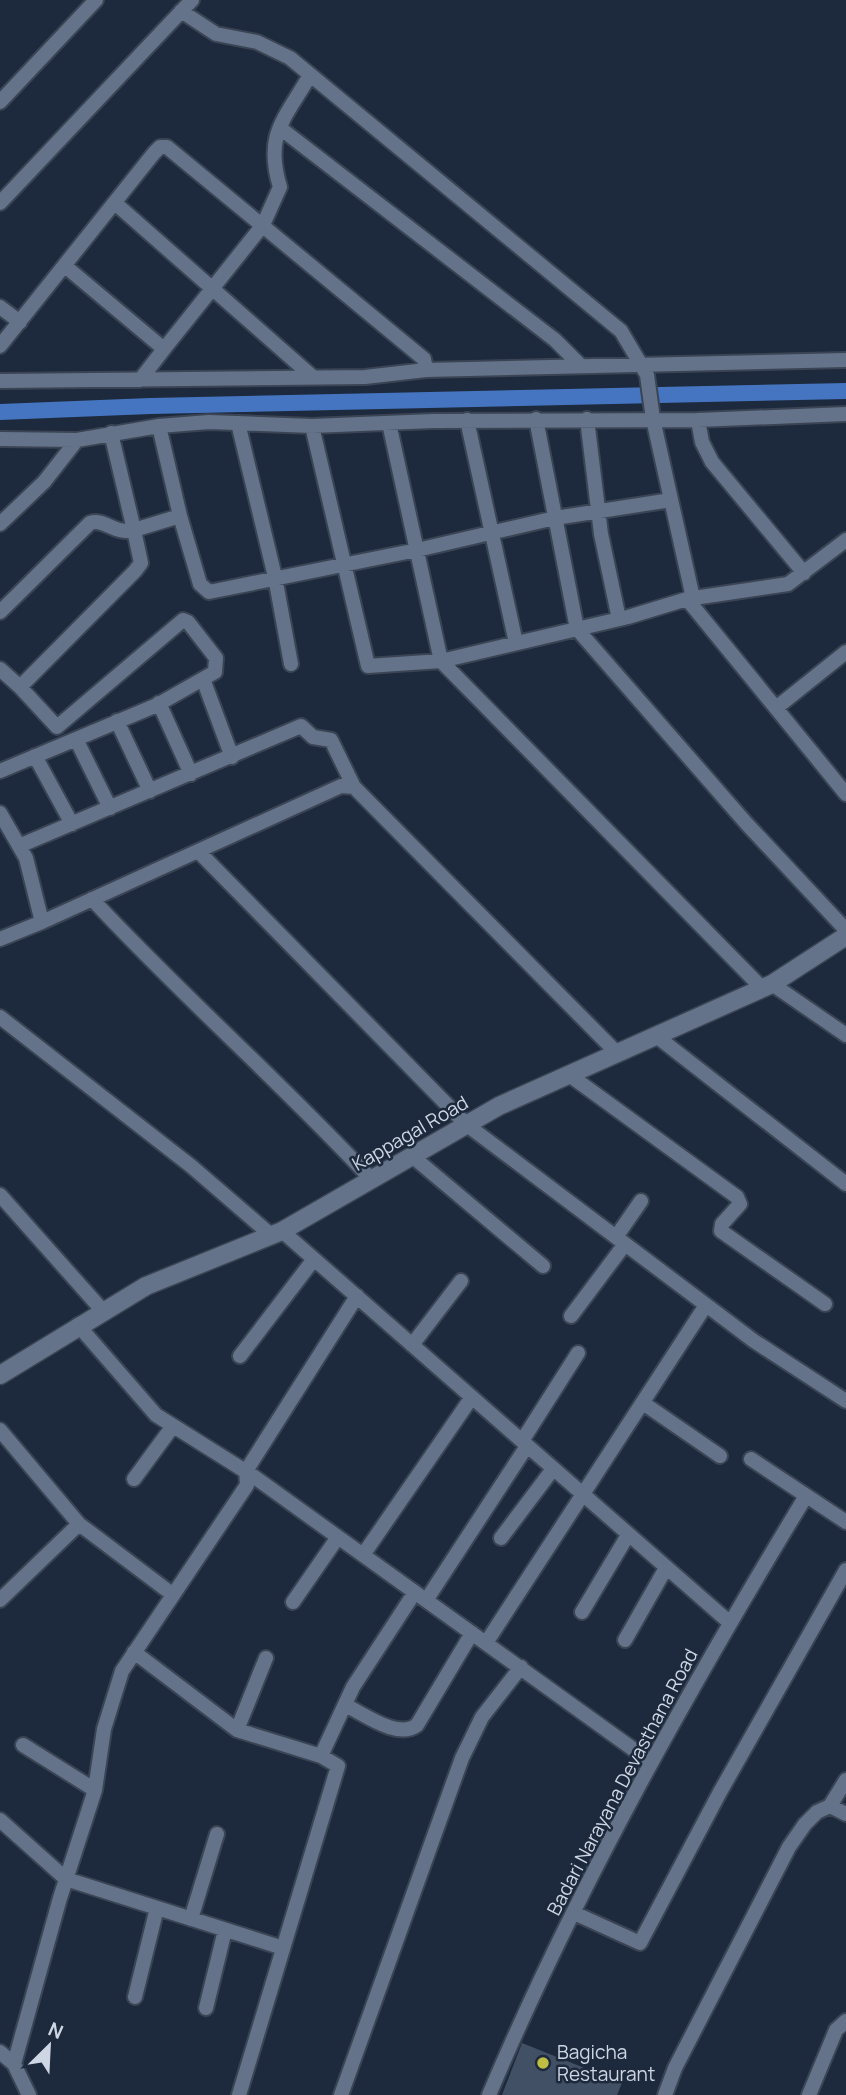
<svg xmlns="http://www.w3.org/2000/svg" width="846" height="2095" viewBox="0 0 846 2095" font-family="Manrope,sans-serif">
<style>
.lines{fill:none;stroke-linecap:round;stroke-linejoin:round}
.canal{stroke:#4575c0;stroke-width:16}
.building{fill:#425065}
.street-casing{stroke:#3a4454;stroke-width:18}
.secondary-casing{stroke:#3a4454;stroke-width:21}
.street{stroke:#647389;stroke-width:14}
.secondary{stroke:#647389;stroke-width:18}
.poi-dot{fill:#bfbe42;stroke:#1d293c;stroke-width:2.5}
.labels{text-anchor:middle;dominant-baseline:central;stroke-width:5;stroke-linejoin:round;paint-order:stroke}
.street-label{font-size:19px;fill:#ced6e3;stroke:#1d293c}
.poi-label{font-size:19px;fill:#ced6e3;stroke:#1d293c;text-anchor:start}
</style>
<rect width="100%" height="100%" fill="#1d293c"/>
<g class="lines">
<!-- canal -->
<path class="canal" d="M0 412 150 406 846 391"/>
</g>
<!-- building -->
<path class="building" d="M522 2043 622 2083 617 2095H502Z"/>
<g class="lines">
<!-- street casing -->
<g class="street-casing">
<path id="street" d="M181 11 216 34 257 42 290 58 621 331 647 375 653 419 693 598
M0 102 96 0
M280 128 555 340 581 366
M0 203 192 0
M115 203 314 378
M65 266 164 349 140 380
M0 307 20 322
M0 346 154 153 160 147H167L424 359 426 370
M164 349 263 225 280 187C264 134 285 119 310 75
M0 381 365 377 426 370 846 360
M536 419 577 629 746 823 846 930
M587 419 601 534 619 619
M467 420 516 643
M698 420 702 442 712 462 804 573
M238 423 275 577 291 664
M389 423 441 661 762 988
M159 426 180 516 200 584 209 592 417 550 555 518 671 500
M312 426 368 666 441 661 628 617 687 599 788 584 846 540
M111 433 134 530 180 516
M0 439 77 440 159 426 209 422 312 426 433 421 698 420 846 414
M0 524 44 482 77 440
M687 599 846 794
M0 612 90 523C105 518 114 535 134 530L141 563 135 571 20 687 0 669
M203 679 232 757
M159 703 191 774
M776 708 846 652
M117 721 150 791
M76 739 110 808
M35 756 72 824
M0 771 157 705 215 672 216 658 188 622 183 620 57 727 20 687
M0 813 26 858 42 922 0 939
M19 846 301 726 313 737 331 740 354 787
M198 851 467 1125 754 1341 846 1401
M92 899C182 996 282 1083 372 1180
M42 922 341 786 354 787 616 1052
M772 984 846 1035
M0 1017 191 1166 271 1235
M655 1035 846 1184
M568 1074 737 1197 740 1204 722 1224 721 1231 825 1304
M412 1156 543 1266
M0 1195 103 1311
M282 1231 729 1622
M616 1237 641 1201
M571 1316 625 1244
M78 1325 156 1415 253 1476 651 1762
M412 1345 461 1281
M240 1356 314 1259
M643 1403 720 1456
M0 1430 79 1524 172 1594
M522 1441 578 1353
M751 1459 846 1522
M134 1479 173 1426
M501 1538 553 1469
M363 1555 472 1397
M427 1599 527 1446
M0 1600 79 1524
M293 1602 338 1537
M582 1612 628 1535
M625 1640 666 1568
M486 1643 706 1305
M134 1652 237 1730 321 1756
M345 1705C364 1714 398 1740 417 1725L472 1633
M237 1730 266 1658
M23 1745 95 1790
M830 1806 846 1814
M0 1820 66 1879 283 1948
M574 1913 640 1943 720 1792 846 1570
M191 1919 217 1834
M135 1997 157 1908
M206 2008 225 1930
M0 2052 14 2064
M29 2095 14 2064 60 1898 95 1790 104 1729 122 1671 247 1485 246 1471 357 1296
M239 2095 338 1766 321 1756 353 1687 415 1592
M341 2095 462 1758 482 1717 521 1667
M489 2095C577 1887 689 1689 806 1496
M665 2095 675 2068 789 1847 805 1824 817 1812 830 1806 846 1780
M809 2095 836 2030 846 2021"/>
</g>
<!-- secondary casing -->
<g class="secondary-casing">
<path id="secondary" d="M0 1375 146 1286 282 1231 499 1106 772 984 846 936"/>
</g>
<!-- street -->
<use href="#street" class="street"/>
<!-- secondary -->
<use href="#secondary" class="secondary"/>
</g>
<!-- markers -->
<circle class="poi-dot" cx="543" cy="2063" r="7"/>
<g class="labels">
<!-- street labels -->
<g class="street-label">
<text transform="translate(410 1133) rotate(-30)">Kappagal Road</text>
<text transform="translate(622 1782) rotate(-62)">Badari Narayana Devasthana Road</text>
</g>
<!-- poi labels -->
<g class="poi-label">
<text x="557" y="2052">Bagicha<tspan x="557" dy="22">Restaurant</tspan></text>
</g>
</g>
<!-- north arrow -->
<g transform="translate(49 2046) rotate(24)" stroke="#1d293c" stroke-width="5" paint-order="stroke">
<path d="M0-5L12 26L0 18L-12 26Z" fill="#ced6e3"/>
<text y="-10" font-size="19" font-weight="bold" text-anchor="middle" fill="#ced6e3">N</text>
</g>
</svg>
